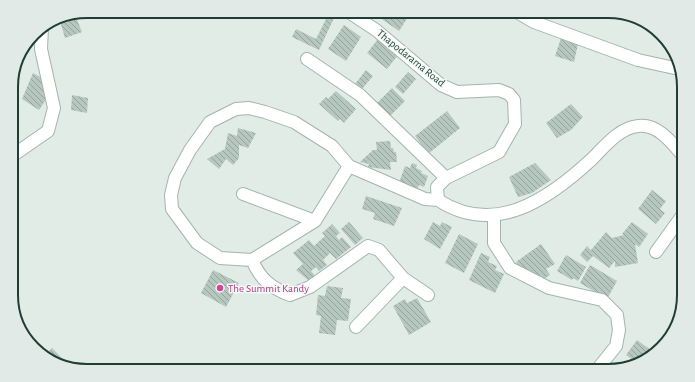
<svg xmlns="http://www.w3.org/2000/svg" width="695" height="382" viewBox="0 0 695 382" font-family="'Alegreya Sans',sans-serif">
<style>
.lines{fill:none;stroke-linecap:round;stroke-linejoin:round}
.stream{stroke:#86cbd5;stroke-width:3.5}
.building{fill:url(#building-back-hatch)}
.minor-casing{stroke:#a3b4ae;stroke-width:14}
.minor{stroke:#fff;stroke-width:12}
.hotel-dot{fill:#d1479c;stroke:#f2f9f5;stroke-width:1.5}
.labels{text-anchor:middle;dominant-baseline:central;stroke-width:3;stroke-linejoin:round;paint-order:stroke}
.street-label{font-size:11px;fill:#203e35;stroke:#f2f9f5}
.hotel-label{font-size:11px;fill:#b23c85;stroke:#f2f9f5;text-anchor:start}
.rim{fill:none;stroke:#203e35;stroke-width:2}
</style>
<defs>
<pattern id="building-back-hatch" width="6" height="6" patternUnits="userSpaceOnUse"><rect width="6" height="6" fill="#b6c7c0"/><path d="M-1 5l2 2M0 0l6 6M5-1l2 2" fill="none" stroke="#94a39d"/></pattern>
</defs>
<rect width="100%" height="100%" fill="#e1ece7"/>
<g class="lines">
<!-- stream -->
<path class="stream" d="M12 84 13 74"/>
</g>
<!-- building -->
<path class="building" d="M370 11H412L399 31Z
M75 15 82 32 65 38 60 21Z
M328 15 334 18 319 50 292 37 296 29 316 39Z
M344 25 361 37 346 61 328 49Z
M561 38 578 44 574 62 555 56Z
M378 39 398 55 387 69 367 53Z
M366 70 373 76 362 89 355 84Z
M408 72 416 79 403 94 395 87Z
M33 73 44 79 45 101 39 110 22 99Z
M392 88 405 101 390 116 377 103Z
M336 91 356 109 344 123 340 119 338 121 319 104 326 97 328 99Z
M684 94V108L678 104Z
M72 95 88 98 87 113 71 110Z
M571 104 583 117 571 130 557 138 546 123Z
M447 111 460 128 428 154 415 136Z
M238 128 256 133 248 148 239 145V158L233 165 226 159 219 169 207 159 225 149 228 133 237 136Z
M390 141 391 148H393L394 152H396L397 162H390L391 170 368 167 369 164 360 162 373 150H377L376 142Z
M412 163 417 165 416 168 422 171 421 173 428 176 424 187 419 185 417 190 399 183 405 166 410 168Z
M535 163 551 180 532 193 518 197 509 177Z
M652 190 666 201 660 209 665 213 656 224 638 209Z
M366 196 402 208 394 226 373 219 375 213 362 209Z
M349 222 363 238 355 245 341 229Z
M433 222 440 226 442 222 452 227 440 249 424 239Z
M632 222 648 234 639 247 635 244 638 263 615 267V261L609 268 593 256 587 262 580 255 587 246 591 250 606 232 612 238 624 235 622 234Z
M332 224 340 233 336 236 339 240 342 237 351 247 336 259 330 253 323 260 327 265 319 271 316 267 311 271 315 276 309 281 296 270 303 264 293 253 309 240 314 246 325 236 322 233Z
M459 234 478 244 464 273 445 263Z
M541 244 555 264 546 269 550 275 542 280 539 275 534 278 529 270 523 273 516 262Z
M481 253 490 257 488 262 497 266 495 270 504 274 495 293 469 280Z
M566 255 586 267 578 281 573 278 572 280 557 271Z
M590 265 617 281 607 299 580 283Z
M213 270 239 283 226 307 201 293Z
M327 286 343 288 341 298 351 299 348 321 337 320 335 335 319 333 321 316 316 315 318 295 325 296Z
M417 298 431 322 409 335 393 306 405 299 407 303Z
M637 340 655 353 650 358 637 363 626 355Z
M52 348 66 362 63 365 49 361 44 356Z"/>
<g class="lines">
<!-- minor casing -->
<g class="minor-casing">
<path id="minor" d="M347 11 376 30 441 85 457 92 499 90 509 94 514 100 515 124 499 152 446 178 437 187 438 200C495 237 549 199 592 159 605 146 619 128 638 126 658 123 673 144 684 157
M515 11 534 22 638 60 679 69
M307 59 360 95 446 178
M12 156 48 131 54 108 41 49 42 28
M243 194 315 221
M494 216V243L510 268 549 288 602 300 617 315 619 330 616 346 596 371
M656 252 684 213
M252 260 220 258 197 243 172 209 171 195 175 178 190 150 210 122 236 109 249 108 265 112 294 122 332 146 349 166
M428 295 403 278 379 250 368 246 310 287 290 295C271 288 260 279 252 260L315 221 349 166 425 199 438 200
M356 327 403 278"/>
</g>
<!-- minor -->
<use href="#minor" class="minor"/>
</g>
<!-- markers -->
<circle class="hotel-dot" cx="220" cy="288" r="4"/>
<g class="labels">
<!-- street labels -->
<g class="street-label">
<text transform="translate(411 58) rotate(39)">Thapodarama Road</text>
</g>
<!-- hotel labels -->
<g class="hotel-label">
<text x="228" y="288">The Summit Kandy</text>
</g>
</g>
<!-- crop -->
<path d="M0 0H695V382H0ZM87 18H608A69 69 0 0 1 677 87V295A69 69 0 0 1 608 364H87A69 69 0 0 1 18 295V87A69 69 0 0 1 87 18Z" fill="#e1eae6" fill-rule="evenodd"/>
<path class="rim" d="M87 18H608A69 69 0 0 1 677 87V295A69 69 0 0 1 608 364H87A69 69 0 0 1 18 295V87A69 69 0 0 1 87 18Z"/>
</svg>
